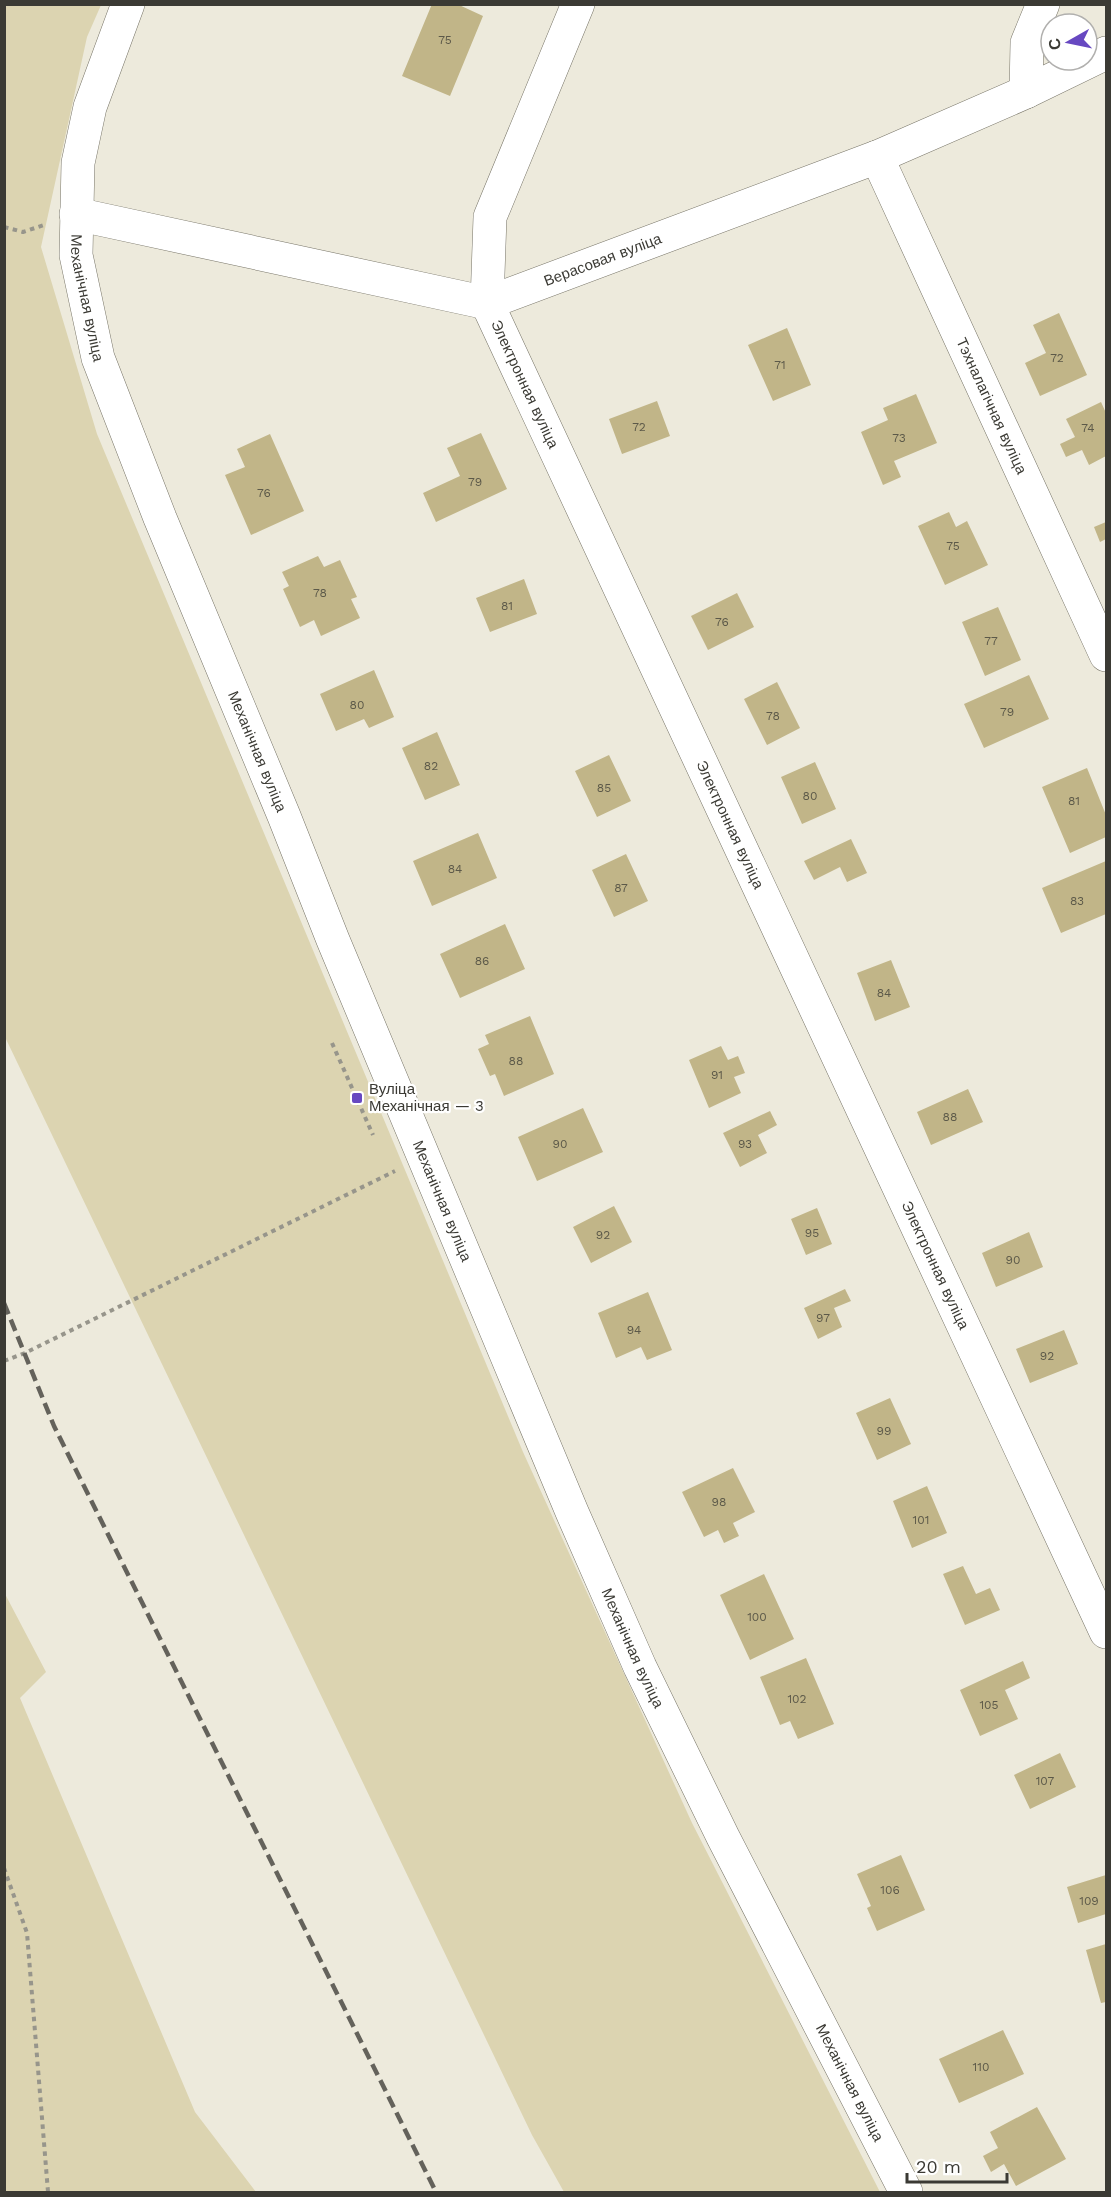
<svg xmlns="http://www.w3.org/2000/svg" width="1111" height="2197" viewBox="0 0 1111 2197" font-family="'Work Sans',sans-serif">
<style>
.green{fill:#dcd4b1}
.building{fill:#c1b588}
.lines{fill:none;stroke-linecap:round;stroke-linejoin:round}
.street-casing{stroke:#777467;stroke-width:34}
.secondary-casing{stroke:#777467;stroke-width:34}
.path{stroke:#97958b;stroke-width:4;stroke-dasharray:4.5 4.5;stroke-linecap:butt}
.street{stroke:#fff;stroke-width:33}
.secondary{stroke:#fff;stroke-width:33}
.rail{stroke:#64625b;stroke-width:4.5;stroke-dasharray:12 6;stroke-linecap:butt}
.poi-dot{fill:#6748c1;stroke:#fff;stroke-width:2}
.labels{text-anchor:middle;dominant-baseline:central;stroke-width:4.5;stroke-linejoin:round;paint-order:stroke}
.number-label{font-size:12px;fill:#5c5949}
.street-label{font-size:15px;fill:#3b3a34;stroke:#fff}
.poi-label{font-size:15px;fill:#3b3a34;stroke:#fff;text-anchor:start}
</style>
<rect width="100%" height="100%" fill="#edeadc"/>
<!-- green -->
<path class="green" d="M5 4 101 5 87 37 41 247 97 434 523 1452 692 1823 880 2192H564L532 2135 5 1037Z
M4 1592 46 1672 20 1698 195 2112 256 2192H5Z"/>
<!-- building -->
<path class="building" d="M432 4H457L483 16 450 96 402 76Z
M1059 313 1087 375 1040 396 1025 363 1046 353 1033 325Z
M787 328 811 385 773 401 748 345Z
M916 394 937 443 894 461 901 477 883 485 861 432 888 420 883 408Z
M657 401 670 436 622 454 609 419Z
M1101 402 1106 413V456L1089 465 1082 450 1066 457 1060 444 1075 437 1066 419Z
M481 433 507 489 436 522 423 493 460 476 447 448Z
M270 434 304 511 251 535 225 475 245 467 237 449Z
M949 512 956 527 967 521 988 565 945 585 918 526Z
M1106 522V539L1100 542 1094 527Z
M318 556 324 567 340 560 357 597 351 599 360 618 321 636 314 620 300 627 283 589 289 586 282 572Z
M524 579 537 614 490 632 476 598Z
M737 593 754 627 708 650 691 616Z
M998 607 1021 660 985 676 962 622Z
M374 670 394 717 369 728 364 719 336 731 320 694Z
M1029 675 1049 719 984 748 964 704Z
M777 682 800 728 767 745 744 699Z
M437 732 460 785 425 800 402 748Z
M609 755 631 801 597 817 575 771Z
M815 762 836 809 802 824 781 777Z
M1087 768 1106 815V837L1070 853 1042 787Z
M478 833 497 878 432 906 413 861Z
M851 839 867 873 847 882 840 867 814 880 804 861Z
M626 854 648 901 614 917 592 870Z
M1106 861V914L1061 933 1042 888Z
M505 924 525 969 460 998 440 954Z
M891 960 910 1007 875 1021 857 973Z
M530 1016 554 1074 504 1096 495 1074 490 1076 478 1049 489 1044 485 1035Z
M721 1046 728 1060 738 1056 745 1073 734 1077 741 1093 709 1108 689 1060Z
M968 1089 983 1122 931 1145 917 1112Z
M583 1108 603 1152 537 1181 518 1137Z
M770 1111 777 1125 758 1135 767 1153 740 1167 723 1133Z
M614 1206 632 1242 591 1263 573 1227Z
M817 1208 832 1244 806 1255 791 1219Z
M1029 1232 1043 1267 996 1287 982 1253Z
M845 1289 851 1301 834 1308 842 1327 818 1339 804 1308Z
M648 1292 672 1350 647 1360 641 1347 616 1358 598 1313Z
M1064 1330 1078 1364 1030 1383 1016 1349Z
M890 1398 911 1444 877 1460 856 1413Z
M733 1468 755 1512 733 1523 739 1536 724 1543 718 1530 704 1537 682 1492Z
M927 1486 947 1533 912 1548 893 1501Z
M963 1566 976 1594 990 1588 1000 1610 965 1625 943 1574Z
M764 1574 794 1639 750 1660 720 1595Z
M806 1658 834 1724 798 1739 790 1721 780 1725 760 1677Z
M1023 1661 1030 1678 1005 1690 1018 1719 980 1736 960 1690Z
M1060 1753 1076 1787 1030 1809 1014 1775Z
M901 1855 925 1910 877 1931 867 1908 871 1906 857 1874Z
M1106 1875V1914L1078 1923 1067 1887Z
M1106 1944V2002L1101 2003 1086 1950Z
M1003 2030 1024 2074 959 2103 939 2059Z
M1037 2107 1066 2159 1016 2186 1004 2164 991 2172 983 2156 998 2148 990 2132Z"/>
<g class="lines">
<!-- street casing -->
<g class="street-casing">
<g id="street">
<path id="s1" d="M578 4 490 217 487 303 1106 1632"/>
<path d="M1026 92 1027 43 1043 4"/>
<path id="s2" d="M877 157 1106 655"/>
<path id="s3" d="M76 214 487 303 877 157 1026 92 1106 53"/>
</g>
</g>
<!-- secondary casing -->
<g class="secondary-casing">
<g id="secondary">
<path id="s4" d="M128 4 90 107 78 163 76 255 98 358 160 518 284 816 333 940 572 1512 640 1667 723 1837 906 2192"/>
</g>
</g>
<!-- path -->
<path class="path" d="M4 227 23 232 44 225
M332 1043 373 1135
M4 1361 25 1353 395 1171
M4 1868 27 1933 48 2192"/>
<!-- street -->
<use href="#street" class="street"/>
<!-- secondary -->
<use href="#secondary" class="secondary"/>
<!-- rail -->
<path class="rail" d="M4 1303 54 1426 436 2192"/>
</g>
<!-- markers -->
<rect class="poi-dot" x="351" y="1092" width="12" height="12" rx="3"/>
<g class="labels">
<!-- number labels -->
<g class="number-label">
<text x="445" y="40">75</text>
<text x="1057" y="358">72</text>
<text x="780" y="365">71</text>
<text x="639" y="427">72</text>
<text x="1088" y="428">74</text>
<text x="899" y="438">73</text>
<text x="475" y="482">79</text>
<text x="264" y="493">76</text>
<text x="953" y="546">75</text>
<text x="320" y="593">78</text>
<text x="507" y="606">81</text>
<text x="722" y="622">76</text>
<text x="991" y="641">77</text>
<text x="357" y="705">80</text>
<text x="1007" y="712">79</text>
<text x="773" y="716">78</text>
<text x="431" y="766">82</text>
<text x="604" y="788">85</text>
<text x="810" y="796">80</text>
<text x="1074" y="801">81</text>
<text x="455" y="869">84</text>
<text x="621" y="888">87</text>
<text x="1077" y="901">83</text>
<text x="482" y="961">86</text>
<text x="884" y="993">84</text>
<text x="516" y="1061">88</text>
<text x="717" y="1075">91</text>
<text x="950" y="1117">88</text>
<text x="560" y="1144">90</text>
<text x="745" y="1144">93</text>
<text x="812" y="1233">95</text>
<text x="603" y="1235">92</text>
<text x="1013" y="1260">90</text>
<text x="823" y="1318">97</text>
<text x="634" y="1330">94</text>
<text x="1047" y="1356">92</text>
<text x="884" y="1431">99</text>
<text x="719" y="1502">98</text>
<text x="921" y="1520">101</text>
<text x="757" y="1617">100</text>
<text x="797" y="1699">102</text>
<text x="989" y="1705">105</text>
<text x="1045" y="1781">107</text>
<text x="890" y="1890">106</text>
<text x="1089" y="1901">109</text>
<text x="981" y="2067">110</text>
</g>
<!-- street labels -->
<g class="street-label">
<text stroke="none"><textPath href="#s3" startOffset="544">Верасовая вуліца</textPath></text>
<text stroke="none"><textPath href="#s4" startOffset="303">Механічная вуліца</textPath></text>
<text stroke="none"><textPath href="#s1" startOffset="406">Электронная вуліца</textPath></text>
<text stroke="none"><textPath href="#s2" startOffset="274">Тэхналагічная вуліца</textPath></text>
<text stroke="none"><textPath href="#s4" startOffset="789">Механічная вуліца</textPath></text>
<text stroke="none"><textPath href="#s1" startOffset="892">Электронная вуліца</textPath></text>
<text stroke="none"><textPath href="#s4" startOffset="1275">Механічная вуліца</textPath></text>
<text stroke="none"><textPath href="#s1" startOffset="1378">Электронная вуліца</textPath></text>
<text stroke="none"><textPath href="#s4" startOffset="1761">Механічная вуліца</textPath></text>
<text stroke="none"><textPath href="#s4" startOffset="2247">Механічная вуліца</textPath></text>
</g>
<!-- poi labels -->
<g class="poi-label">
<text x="369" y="1089">Вуліца<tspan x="369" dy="17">Механічная — 3</tspan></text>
</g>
</g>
<!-- border -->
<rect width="1111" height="2197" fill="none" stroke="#3b3a34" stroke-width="12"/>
<!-- north arrow -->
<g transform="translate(1069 42) rotate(261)"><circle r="28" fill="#ffffff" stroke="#b1b0ae" stroke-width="1.5"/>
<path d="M0-4.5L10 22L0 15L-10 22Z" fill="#6748c1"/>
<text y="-9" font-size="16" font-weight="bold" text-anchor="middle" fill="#3b3a34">С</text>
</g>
<!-- scale -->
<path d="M907 2173v9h100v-9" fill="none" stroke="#3b3a34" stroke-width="3"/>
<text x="916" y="2173" font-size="18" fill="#3b3a34" stroke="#ffffff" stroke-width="4.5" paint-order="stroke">20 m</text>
</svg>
